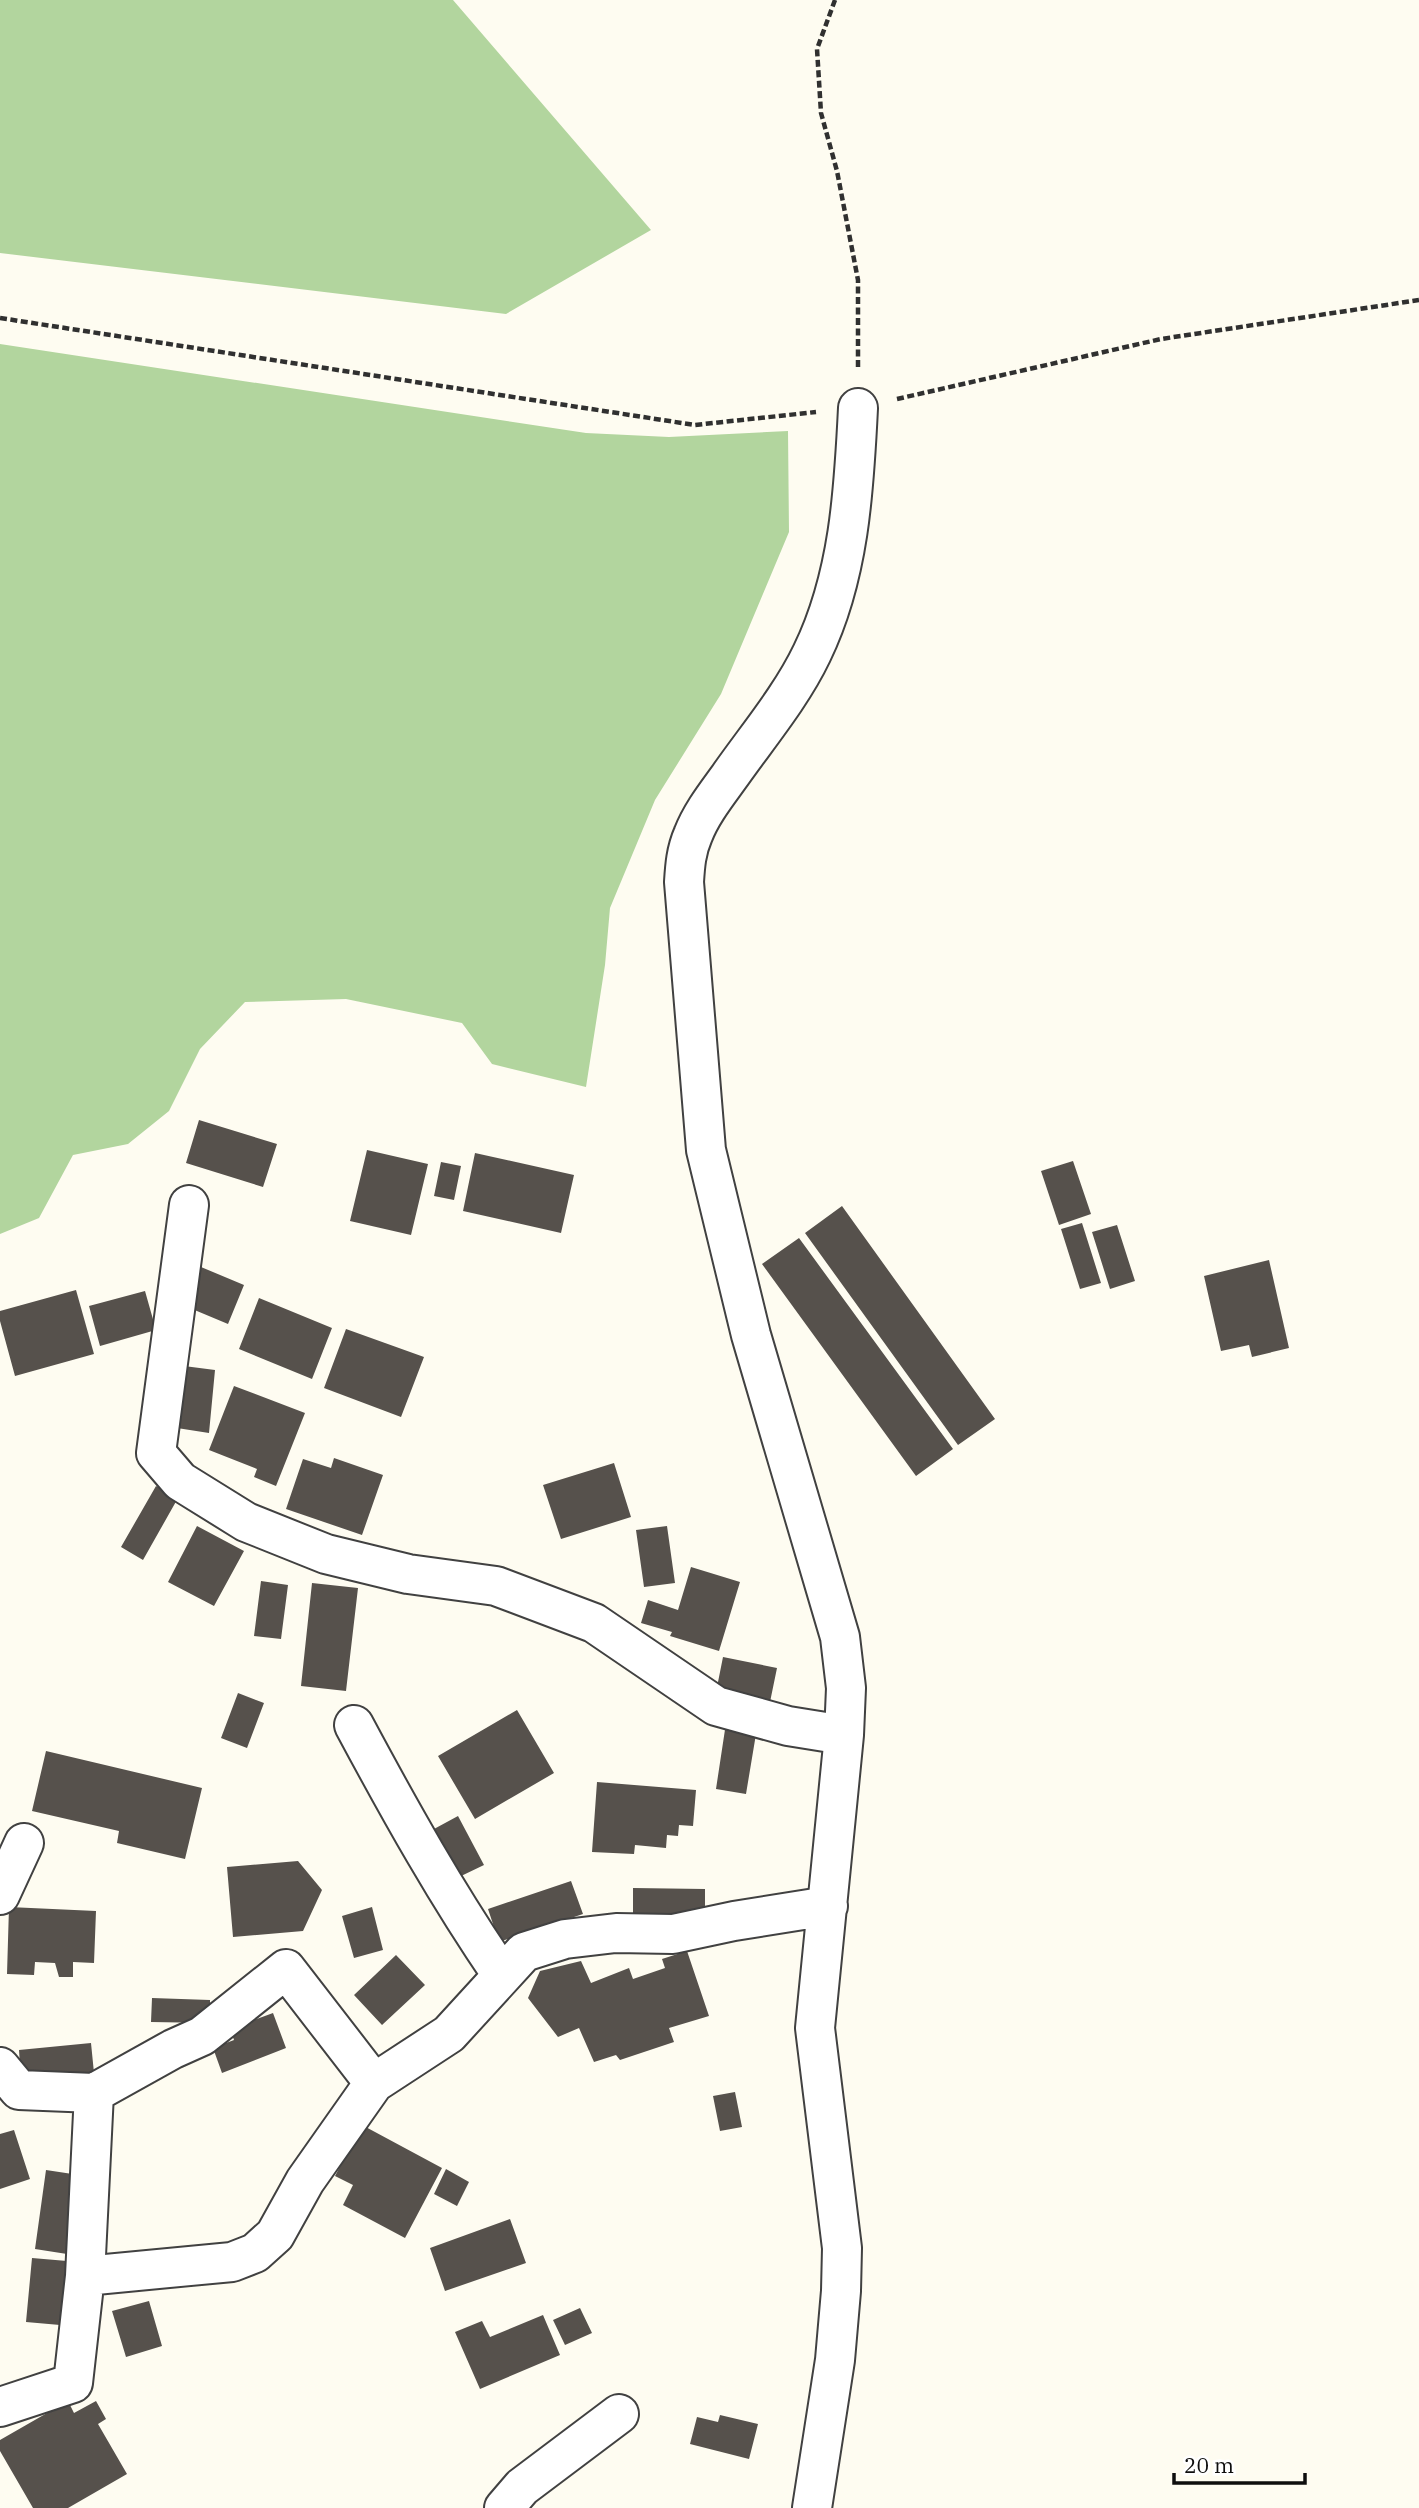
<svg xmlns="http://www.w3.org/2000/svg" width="1419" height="2508" viewBox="0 0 1419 2508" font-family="'IBM Plex Serif',serif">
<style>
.forest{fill:#b2d59e}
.building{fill:#56514c}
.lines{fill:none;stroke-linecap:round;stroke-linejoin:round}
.minor-casing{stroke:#414141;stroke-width:42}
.path{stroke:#303030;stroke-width:4.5;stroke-dasharray:7 3.5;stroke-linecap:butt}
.minor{stroke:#fff;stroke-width:38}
</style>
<rect width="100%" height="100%" fill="#fefcf1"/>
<!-- forest -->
<path class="forest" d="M0 0H453L651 230 506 314 0 253Z
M0 344 586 433 669 437 788 431 789 532 721 694 655 800 610 908 605 965 586 1087 492 1064 462 1023 346 999 245 1002 200 1049 169 1111 128 1144 73 1155 39 1218 0 1234Z"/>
<!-- building -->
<path class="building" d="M199 1120 277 1144 263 1187 186 1163Z
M367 1150 428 1164 411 1235 350 1221Z
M475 1153 574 1175 561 1233 463 1211Z
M1073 1161 1091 1214 1059 1225 1041 1171Z
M441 1162 461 1166 454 1200 434 1196Z
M842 1206 995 1419 958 1445 805 1233Z
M1082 1223 1101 1283 1080 1289 1061 1229Z
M1117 1225 1135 1281 1110 1289 1092 1232Z
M799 1238 953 1449 916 1476 762 1264Z
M1269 1260 1289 1348 1252 1357 1249 1345 1221 1351 1204 1276Z
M201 1267 244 1285 228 1324 185 1306Z
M76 1290 94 1354 15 1376 0 1321V1311Z
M145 1291 156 1330 100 1346 89 1306Z
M259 1298 332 1328 312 1379 239 1349Z
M346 1329 424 1357 401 1417 324 1388Z
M184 1366 215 1370 209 1433 177 1428Z
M234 1386 305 1413 276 1486 254 1477 257 1469 209 1450Z
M334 1458 383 1475 362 1535 286 1509 303 1459 331 1468Z
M614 1463 631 1517 561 1539 543 1485Z
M156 1486 178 1498 143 1560 121 1547Z
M197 1526 244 1551 214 1606 168 1582Z
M667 1526 675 1583 644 1587 636 1530Z
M691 1567 740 1582 719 1651 670 1636 672 1632 641 1623 648 1600 678 1610Z
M261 1581 288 1585 281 1639 254 1636Z
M312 1583 358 1588 346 1691 301 1686Z
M723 1657 777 1668 770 1702 716 1692Z
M238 1693 264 1703 247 1748 221 1738Z
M517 1710 554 1773 475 1819 438 1756Z
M726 1723 757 1728 746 1794 716 1789Z
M46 1751 202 1788 185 1859 117 1843 119 1831 32 1811Z
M597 1782 696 1790 693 1826 679 1825 678 1836 667 1835 666 1848 635 1845 634 1854 592 1852Z
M458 1816 484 1865 459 1877 434 1829Z
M298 1861 322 1890 303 1931 233 1937 227 1867Z
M571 1881 583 1914 499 1942 488 1909Z
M633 1888 705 1889V1915L633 1914Z
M9 1907 96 1911 94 1963 73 1962V1977H59L55 1963 35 1962 34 1975 7 1974Z
M372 1907 383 1950 354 1958 342 1916Z
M687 1951 709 2016 669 2028 674 2042 620 2060 616 2055 594 2062 579 2028 558 2037 528 1998 540 1971 581 1961 591 1983 629 1968 633 1979 665 1968 662 1959Z
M396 1955 425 1985 382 2025 354 1995Z
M152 1998 210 2000V2023L151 2022Z
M273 2013 286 2048 222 2073 213 2048 234 2040 230 2029Z
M91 2043 94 2073 21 2080 19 2050Z
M735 2092 742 2127 720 2131 713 2096Z
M362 2125 442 2168 405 2238 343 2205 353 2185 335 2176Z
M14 2130 30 2179 0 2189V2134Z
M446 2169 469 2182 457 2206 434 2194Z
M46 2170 79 2175 67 2254 35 2249Z
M510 2219 526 2263 445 2291 430 2248Z
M32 2258 67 2261 60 2325 26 2322Z
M149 2301 162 2346 126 2357 112 2311Z
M580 2308 592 2333 565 2345 553 2320Z
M543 2315 560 2355 480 2389 455 2332 482 2321 490 2337Z
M68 2401 74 2413 96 2401 106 2419 98 2424 127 2474 68 2508H33L0 2451V2440Z
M720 2415 758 2424 749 2459 690 2444 697 2417 718 2422Z"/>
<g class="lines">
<!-- minor casing -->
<g class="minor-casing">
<path id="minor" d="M189 1205 156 1453 180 1481 246 1522 326 1554 408 1574 496 1586 594 1623 716 1706 788 1726 844 1735
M354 1725C400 1811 447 1895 502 1975
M0 1895 24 1843
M0 2067 19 2090 94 2093 173 2049 202 2036 286 1969 374 2083
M85 2276 232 2262 255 2253 275 2235 305 2181 374 2083 449 2034 524 1952 565 1939 616 1933 673 1934 734 1921 828 1906
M0 2407 73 2383 85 2276 94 2093
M504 2508 522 2487 619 2414
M812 2508 835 2360 841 2291 842 2248 815 2028 844 1735 846 1688 840 1637 751 1335 706 1150 684 882C685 866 686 851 693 835 701 814 716 795 729 777 757 737 791 697 812 653 849 577 854 491 858 408"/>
</g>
<!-- path -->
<path class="path" d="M835 0 817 49 821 113 837 171 858 280V369
M0 318 695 425 816 412
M897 399 1161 339 1419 300"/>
<!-- minor -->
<use href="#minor" class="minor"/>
</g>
<!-- scale -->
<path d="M1174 2473v10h131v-10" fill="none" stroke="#0e0e0e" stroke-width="3.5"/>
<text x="1184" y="2473" font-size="21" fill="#0e0e0e" stroke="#ffffff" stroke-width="5" paint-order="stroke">20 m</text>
</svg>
